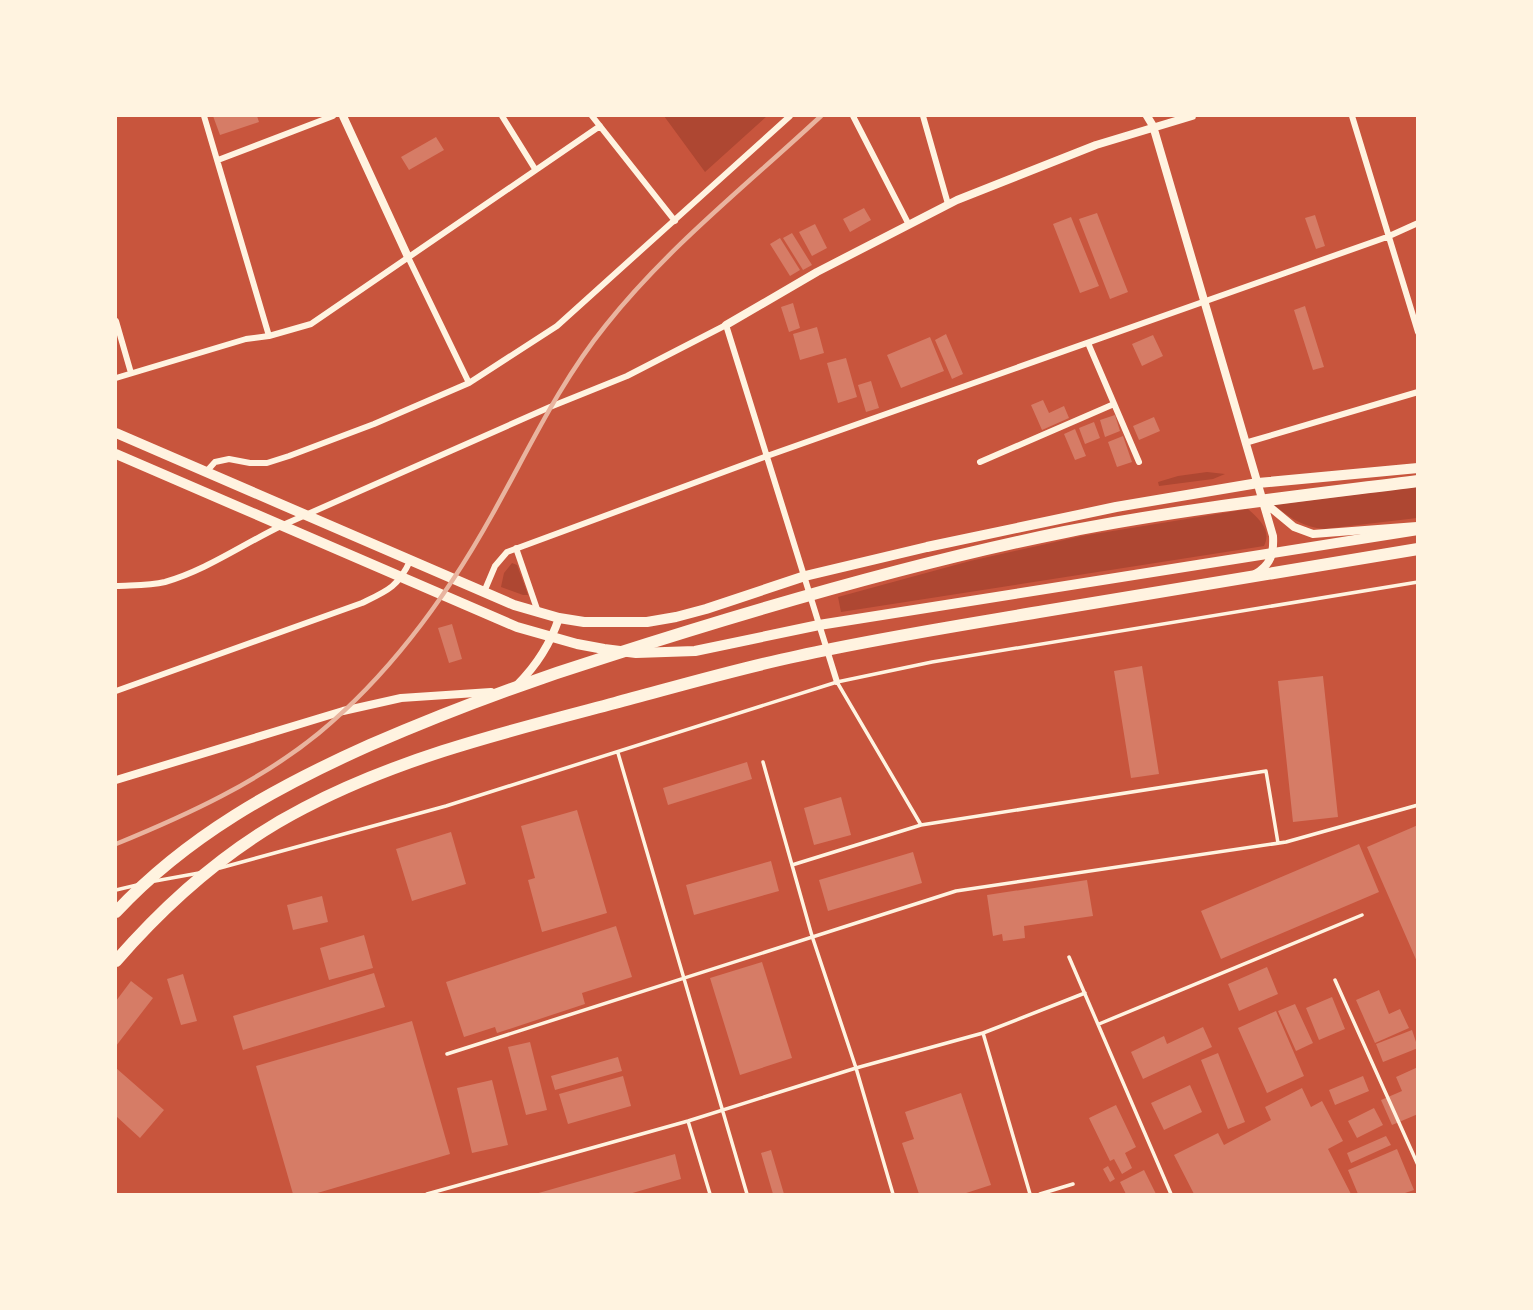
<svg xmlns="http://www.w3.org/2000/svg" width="1533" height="1310" viewBox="0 0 1533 1310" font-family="Literata,serif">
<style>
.green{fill:#ae4732}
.building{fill:#d67c66}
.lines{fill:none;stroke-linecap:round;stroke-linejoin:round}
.service{stroke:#fff3e0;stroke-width:3.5}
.minor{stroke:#fff3e0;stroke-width:6}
.tertiary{stroke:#fff3e0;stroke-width:8}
.trunk{stroke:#fff3e0;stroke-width:10}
.motorway{stroke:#fff3e0;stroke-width:12}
.rail{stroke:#e9b49f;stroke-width:4.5}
</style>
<rect width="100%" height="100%" fill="#c8553d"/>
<!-- green -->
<path class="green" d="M664 116H767L705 172Z
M1207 472 1225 474 1213 479 1159 486 1158 482 1178 476Z
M1417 487V518L1324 529C1303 527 1290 518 1274 505Z
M1248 509C1259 519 1272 530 1264 546L841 612 838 597 970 561 1082 536Z
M512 563 517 565 528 595H523L501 587 504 573Z"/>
<!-- building -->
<path class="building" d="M213 116H257L259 122 220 135Z
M436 137 444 150 409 170 401 157Z
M864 208 871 220 850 232 843 219Z
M1097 213 1128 292 1110 299 1079 219Z
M1315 215 1325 246 1316 249 1305 218Z
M1071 217 1099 286 1080 293 1053 224Z
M815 224 827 248 812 256 799 232Z
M792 233 812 265 803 270 783 238Z
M780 238 800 270 790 276 770 244Z
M793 303 800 328 789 332 781 307Z
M1305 306 1324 367 1313 370 1294 310Z
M817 327 824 353 800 360 793 334Z
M946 334 963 374 952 379 935 340Z
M1153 335 1163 356 1142 366 1132 344Z
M930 337 944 371 901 388 887 355Z
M846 358 857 397 838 403 827 363Z
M871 381 879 408 866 412 858 385Z
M1043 400 1049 413 1064 406 1069 418 1042 430 1031 405Z
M1115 415 1120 431 1105 437 1100 420Z
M1154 417 1160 431 1139 440 1133 426Z
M1094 422 1100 438 1085 444 1079 428Z
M1075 429 1086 456 1075 460 1064 434Z
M1123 436 1132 462 1117 467 1108 442Z
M452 624 462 659 449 663 438 628Z
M1142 666 1159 774 1131 778 1114 671Z
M1323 676 1338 817 1293 822 1278 681Z
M747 762 752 779 668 805 663 788Z
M841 797 851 835 814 845 804 808Z
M577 810 607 913 542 932 528 880 535 878 521 826Z
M1418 825V964L1367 847Z
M451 832 466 884 412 901 396 849Z
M1359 844 1379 892 1221 959 1201 911Z
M913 852 922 883 828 911 819 880Z
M771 861 779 891 694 915 686 885Z
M1087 880 1093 916 1024 926 1025 938 1003 941 1002 934 993 936 987 895Z
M322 896 328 922 293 930 287 905Z
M616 926 632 977 582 993 585 1004 497 1033 495 1027 464 1037 446 982Z
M364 935 373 968 329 980 320 948Z
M762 962 792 1058 740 1075 710 978Z
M1267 967 1278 994 1239 1011 1228 984Z
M374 973 385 1007 243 1050 233 1016Z
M183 974 197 1021 181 1025 167 979Z
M131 981 153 998 116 1046V1001Z
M1379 990 1389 1014 1400 1009 1409 1028 1375 1043 1356 1000Z
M1332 997 1345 1029 1319 1040 1306 1008Z
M1295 1004 1313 1043 1296 1051 1278 1011Z
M1276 1011 1304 1076 1267 1093 1238 1028Z
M412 1021 450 1154 314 1194H293L256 1066Z
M1203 1027 1212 1047 1143 1079 1131 1052 1164 1036 1167 1044Z
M1412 1030 1418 1048 1383 1062 1376 1044Z
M530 1042 547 1110 526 1115 508 1047Z
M1218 1053 1245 1122 1228 1129 1201 1060Z
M618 1057 622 1071 555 1090 551 1076Z
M1418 1067V1114L1392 1125 1381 1100 1402 1091 1396 1077Z
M116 1068 164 1110 140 1138 116 1116Z
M623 1076 631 1106 568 1124 559 1094Z
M1363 1076 1369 1091 1335 1105 1329 1090Z
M492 1080 508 1145 472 1153 457 1088Z
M1190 1085 1202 1112 1164 1130 1151 1103Z
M1302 1088 1311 1107 1322 1101 1343 1141 1328 1149 1351 1194H1194L1174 1155 1218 1133 1224 1145 1271 1120 1265 1107Z
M961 1093 991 1185 963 1194H919L902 1143 914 1139 905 1112Z
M1116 1105 1136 1147 1125 1153 1132 1168 1122 1174 1114 1159 1110 1161 1089 1118Z
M1374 1108 1383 1125 1357 1138 1348 1121Z
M1386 1136 1391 1145 1351 1163 1347 1153Z
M1397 1149 1414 1190 1402 1194H1358L1348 1170Z
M771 1150 784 1194H773L761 1153Z
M675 1154 681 1179 629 1194H535Z
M1108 1166 1115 1179 1110 1182 1103 1169Z
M1144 1170 1156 1194H1126L1120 1182Z"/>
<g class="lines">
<!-- service -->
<path class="service" d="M837 682 921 825
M618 753 747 1194
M763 762 812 936 856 1068 893 1194
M792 865 921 825 1266 771 1278 843
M220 868 446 806 837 682 932 662 1418 582
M155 881 199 873
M116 890 137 885
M1069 957 1171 1194
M1335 980 1418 1165
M1099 1024 1362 915
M983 1033 1085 993
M447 1054 956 891 1286 842 1418 805
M688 1121 710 1194
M427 1194 688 1121 856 1068 983 1033 1030 1194
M1040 1194 1073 1184"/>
<!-- minor -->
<path class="minor" d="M204 116 269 336
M502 116 535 169
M592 116 675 221
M853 116 908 223
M923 116 948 204
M1352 116 1418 332
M218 160 333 116
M408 257 469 383
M116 321 131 373
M1088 343 1139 462
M116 378 246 339 269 336 311 324 600 126
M1245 443 1418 392
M980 462 1114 404
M206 472 215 462 229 459 250 463H267L289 456 374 424 469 383 557 326 790 116
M516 548 538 612
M116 586C131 585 149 586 165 582 207 570 243 544 283 525L550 407 627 376 726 325 837 682
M484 592 495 566 507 552 767 456 1387 237 1418 223
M116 691 362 603C387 591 398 587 410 561"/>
<!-- tertiary -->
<path class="tertiary" d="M343 116 408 257
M1147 116 1153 126 1273 536C1274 553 1271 565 1255 574
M726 325 817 272 957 200 1096 145 1192 116
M1265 503 1294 527 1313 534 1417 526
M517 685C537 665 550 645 559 618
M116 780 343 711 401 698 491 692"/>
<!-- trunk -->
<path class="trunk" d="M116 433 514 605 559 618 584 622H647L676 617 706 609 805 576 927 547 1116 507 1258 483 1418 468
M116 454 517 627 577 644 604 649 636 653 695 651 819 625 1418 530"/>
<!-- motorway -->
<path class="motorway" d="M116 912C187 836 276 787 370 745 448 711 526 682 606 657 755 609 911 563 1065 532 1181 509 1300 496 1418 481
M116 961C169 900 232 845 304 808 401 757 509 731 615 703 675 687 736 669 798 656 879 638 963 625 1045 611 1169 590 1293 569 1418 549"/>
<!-- rail -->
<path class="rail" d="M116 844C187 815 259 782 319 733 390 674 447 596 492 515 528 451 559 383 606 325 668 247 748 184 821 116"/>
</g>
<!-- border -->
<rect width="1533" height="1310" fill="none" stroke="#fff3e0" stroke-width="234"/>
</svg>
